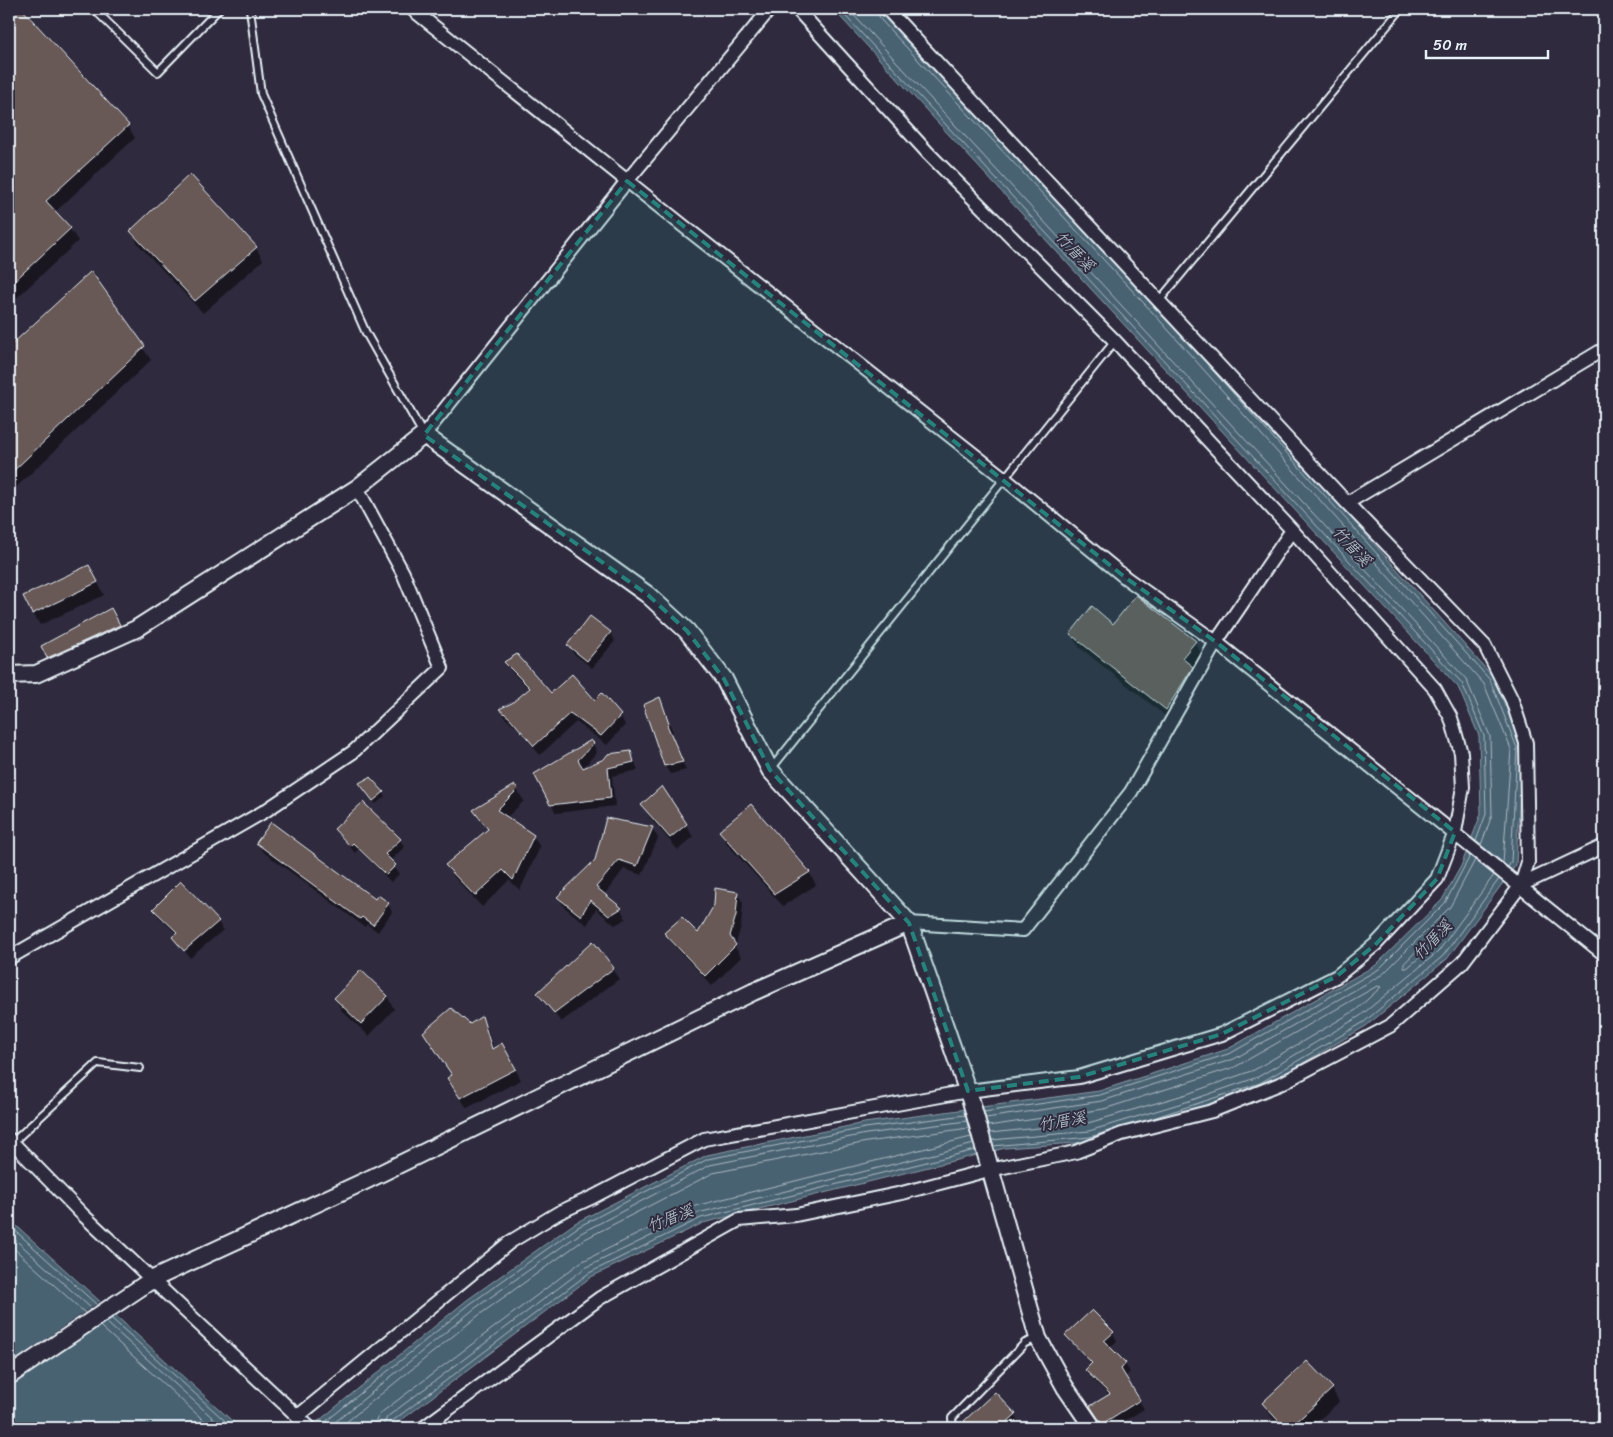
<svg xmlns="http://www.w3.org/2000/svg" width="1613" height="1437" viewBox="0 0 1613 1437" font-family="Sriracha,'LXGW WenKai TC',sans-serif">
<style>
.water{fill:#4a6272;stroke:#899ba8}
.pier{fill:#2f2a3d}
.shadow{fill:#0007}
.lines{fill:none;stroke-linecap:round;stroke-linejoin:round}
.shore{stroke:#a9b8c2;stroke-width:1}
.building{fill:#685856;stroke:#e8f1f8}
.service-casing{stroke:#e8f1f8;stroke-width:10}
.minor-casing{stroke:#e8f1f8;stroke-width:16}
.tertiary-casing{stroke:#e8f1f8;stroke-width:20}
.service{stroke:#2f2a3d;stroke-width:6}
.minor{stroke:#2f2a3d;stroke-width:12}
.tertiary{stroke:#2f2a3d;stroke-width:16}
.marked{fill:#25827c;fill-opacity:0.2;stroke:#25827c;stroke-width:4;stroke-dasharray:10 6;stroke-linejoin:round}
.labels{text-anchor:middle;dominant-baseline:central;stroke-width:4;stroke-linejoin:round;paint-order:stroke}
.water-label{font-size:16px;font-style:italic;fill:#a9b8c2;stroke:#2f2a3d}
</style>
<rect width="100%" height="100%" fill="#2f2a3d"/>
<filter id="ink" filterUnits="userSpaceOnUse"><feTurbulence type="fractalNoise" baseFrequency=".02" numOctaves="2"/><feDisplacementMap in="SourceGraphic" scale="10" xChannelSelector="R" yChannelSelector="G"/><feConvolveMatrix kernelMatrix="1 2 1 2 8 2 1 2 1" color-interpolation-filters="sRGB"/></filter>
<g filter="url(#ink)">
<!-- water -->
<path class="water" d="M833 9H886L1162 306 1494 678 1522 747 1516 865 1447 959 1366 1026 1262 1087 1193 1112 1091 1142 1005 1148 703 1223 591 1277 391 1428H310L467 1300 575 1223 707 1155 864 1123 1099 1091 1228 1049 1376 965 1442 900 1461 866 1481 814 1479 736 1458 687Z
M9 1219 240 1428H9Z"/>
<!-- pier -->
<path class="pier" d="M102 1300 109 1306 9 1376V1364Z"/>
<!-- shadow -->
<path class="shadow" d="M9 9H21L128 126 135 138 55 212 70 229 78 241 9 305Z
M131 231 256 248 263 260 203 313 138 244Z
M91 273 151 360 9 494V349Z
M96 579 104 595 40 625 33 613Z
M591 618 611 633 615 641 592 668 573 653 569 645Z
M116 621 122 631 56 670 42 647Z
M1114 625 1195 642 1202 655 1192 667 1199 680 1173 722 1079 647 1071 634Z
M506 662 551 695 595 702 620 715 625 725 607 745 576 722 540 755 517 727 506 719 501 710 513 704 530 690 511 671Z
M659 699 673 732 670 733 686 770 670 774 665 766 644 706Z
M593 744 597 752 579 772 631 752 638 770 612 776 615 806 556 813 535 775Z
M370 778 385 796 376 804 363 787Z
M515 787 524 801 506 818 533 836 540 847 520 890 509 880 482 907 453 876 447 865 488 830 474 811Z
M643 805 686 825 693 837 678 850 650 818Z
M652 828 658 838 642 875 624 869 604 895 621 909 626 919 615 925 596 909 587 925 564 907 559 897Z
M336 830 400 840 404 847 390 861 399 874 391 882 358 849 355 853Z
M720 831 809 872 816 885 783 906 727 844Z
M258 843 375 901 388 904 392 912 378 932 367 924 365 927 262 851Z
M737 893 743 903 741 926 735 947 741 957 712 986 672 943 666 933 698 935Z
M155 909 218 922 223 930 190 958 174 937 177 934 159 917Z
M593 943 619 979 561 1022 539 993Z
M387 996 394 1009 369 1036 342 1011 335 998Z
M481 1018 487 1028 494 1050 508 1055 521 1080 467 1108 454 1089 452 1076 470 1025Z
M1113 1333 1117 1341 1109 1348 1125 1364 1130 1372 1125 1377 1144 1409 1113 1428H1105L1096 1415 1109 1395 1091 1378 1087 1370 1092 1365 1066 1336Z
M1332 1389 1339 1402 1310 1428H1282L1271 1416 1263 1403Z
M1014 1415 1019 1423 1014 1428H970L966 1421Z"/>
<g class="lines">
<!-- shore -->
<path class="shore" d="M839 9 1462 683 1484 736 1486 814 1476 841
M848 9 1466 679 1490 736 1492 815 1481 845
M877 9 880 19 1154 314 1484 684 1511 749 1503 863
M1207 364 1490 680 1517 748 1511 862 1508 867
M1440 927H1444V930L1433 946 1407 968H1404V964Z
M984 1112 1100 1095 1231 1053 1379 969 1445 903 1470 856
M986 1118 1102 1101 1234 1059 1383 974 1450 907 1475 860
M1153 1118 1260 1083 1364 1022 1443 956 1499 879
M988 1126 1104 1109 1235 1067 1377 986 1381 987 1356 1010 1254 1070 1187 1094 1088 1123 990 1133
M992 1140 1089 1131 1189 1101 1258 1077 1360 1016 1438 952 1494 875
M993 1146 1090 1137 1106 1132
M9 1225 97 1305
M9 1234 92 1309
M9 1244 85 1313
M111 1318 233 1428
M106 1322 224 1428
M100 1326 212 1428
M318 1428 470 1304 578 1227 708 1159 865 1128 965 1115
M328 1428 474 1309 581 1233 710 1165 866 1134 967 1121
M339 1428 479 1315 585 1239 713 1173 867 1142 969 1128
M375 1428 376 1420 382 1412 581 1262 695 1206 971 1137
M382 1428 387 1417 585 1268 698 1213 974 1144
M389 1428 391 1422 589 1273 701 1218 975 1150"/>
</g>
<!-- building -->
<path class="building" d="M9 9H22L129 125 46 201 71 228 9 286Z
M190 174 257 247 195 301 130 231Z
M91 271 145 346 9 475V347Z
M89 565 98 582 32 614 23 596Z
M1136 595 1196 641 1182 658 1193 667 1166 710 1070 634 1092 606 1113 624Z
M111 608 120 625 47 658 41 646Z
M590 616 611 632 587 661 567 645Z
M517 654 551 693 572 674 595 700 602 693 621 715 601 736 570 713 534 746 510 718 499 709 512 703 530 688 504 662Z
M660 697 669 723 667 725 683 762 664 766 643 705Z
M591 740 594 743 578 760 583 768 604 759 608 754 631 751 634 762 608 768 611 798 550 805 534 774Z
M370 777 384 792 373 801 359 783Z
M515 785 518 789 497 810 534 835 513 880 503 870 475 896 445 865 488 829 473 810Z
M662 786 687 824 670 838 641 805Z
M363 802 401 839 385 854 396 865 386 875 353 843 350 846 334 829Z
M751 804 810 872 775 894 719 831Z
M606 818 653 827 637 866 619 860 596 887 622 908 609 916 590 900 581 916 557 897 595 860Z
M271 822 375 899 378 895 389 903 373 925 362 917 360 919 256 843Z
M181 881 219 921 184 951 172 937 177 932 153 909Z
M715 888 738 892 736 915 730 936 736 945 705 976 664 933 682 917 698 933 714 905Z
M593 941 614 968 554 1013 537 993Z
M361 970 388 996 361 1024 334 998Z
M451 1008 470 1024 482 1016 492 1049 502 1043 516 1069 460 1098 447 1078 452 1075 423 1032Z
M1092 1310 1114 1332 1104 1341 1126 1363 1121 1369 1140 1400 1102 1424 1090 1406 1110 1394 1085 1370 1092 1363 1065 1335Z
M1307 1361 1333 1388 1290 1428H1285L1262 1403Z
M995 1392 1016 1414 1001 1428H971L964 1421Z"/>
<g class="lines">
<!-- service casing -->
<g class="service-casing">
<path id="service" d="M94 9 158 72 219 9
M250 9 261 94 366 333 423 434
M1159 301 1401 9
M771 769 1115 341
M12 1143 98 1063 140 1068
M953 1428 952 1418 1025 1343 1038 1338"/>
</g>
<!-- minor casing -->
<g class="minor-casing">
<path id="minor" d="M412 9 686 228 1005 479 1126 578 1216 642 1604 954
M424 435 627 181 770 9
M1347 503 1604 349
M1521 885 1604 846
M909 923 1023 930 1131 792 1216 642 1292 530
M9 958 265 811 353 752 442 668 403 573 357 488
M9 1139 82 1214 310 1428
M297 1417 510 1242 558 1213 593 1197 704 1139 968 1091 1079 1077 1222 1034 1337 976 1376 944 1437 879 1455 832 1463 787 1461 753 1451 718 1435 689 1292 530 1115 341 928 153 797 9
M423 1428 600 1298 739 1220 796 1215 902 1193 989 1170 1076 1152 1122 1134 1212 1111 1282 1083 1390 1026 1462 963 1521 885 1528 862 1526 743 1512 700 1485 646 1347 503 887 9"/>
</g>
<!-- tertiary casing -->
<g class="tertiary-casing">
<path id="tertiary" d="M9 675 36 674 136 629 357 488 424 435 648 595 687 631 724 679 770 770 909 923 971 1101 1038 1338 1065 1387 1093 1428
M9 1376 153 1279 365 1181 753 992 909 923"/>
</g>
<!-- service -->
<use href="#service" class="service"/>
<!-- minor -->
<use href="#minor" class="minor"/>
<!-- tertiary -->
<use href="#tertiary" class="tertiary"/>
</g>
</g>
<!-- marked area -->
<path class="marked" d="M627 181 1126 578 1216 642 1455 832 1437 879 1376 944 1337 976 1222 1034 1079 1077 968 1091 909 923 770 770 724 679 687 631 648 595 424 435Z"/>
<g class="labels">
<!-- water labels -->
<g class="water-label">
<text transform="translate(1075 251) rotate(47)">竹厝溪</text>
<text transform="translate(1352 546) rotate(47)">竹厝溪</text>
<text transform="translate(1432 940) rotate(-46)">竹厝溪</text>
<text transform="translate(1062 1121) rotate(-10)">竹厝溪</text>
<text transform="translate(670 1218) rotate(-21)">竹厝溪</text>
</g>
</g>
<!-- margin -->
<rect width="1613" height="1437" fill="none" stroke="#2f2a3d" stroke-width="30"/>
<rect x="15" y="15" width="1583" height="1407" fill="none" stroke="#e8f1f8" stroke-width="2" filter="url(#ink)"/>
<!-- scale -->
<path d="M1426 50v8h122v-8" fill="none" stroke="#e8f1f8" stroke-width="2.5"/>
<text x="1433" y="50" font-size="15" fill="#e8f1f8" stroke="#2f2a3d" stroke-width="4" paint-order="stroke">50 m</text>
</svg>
